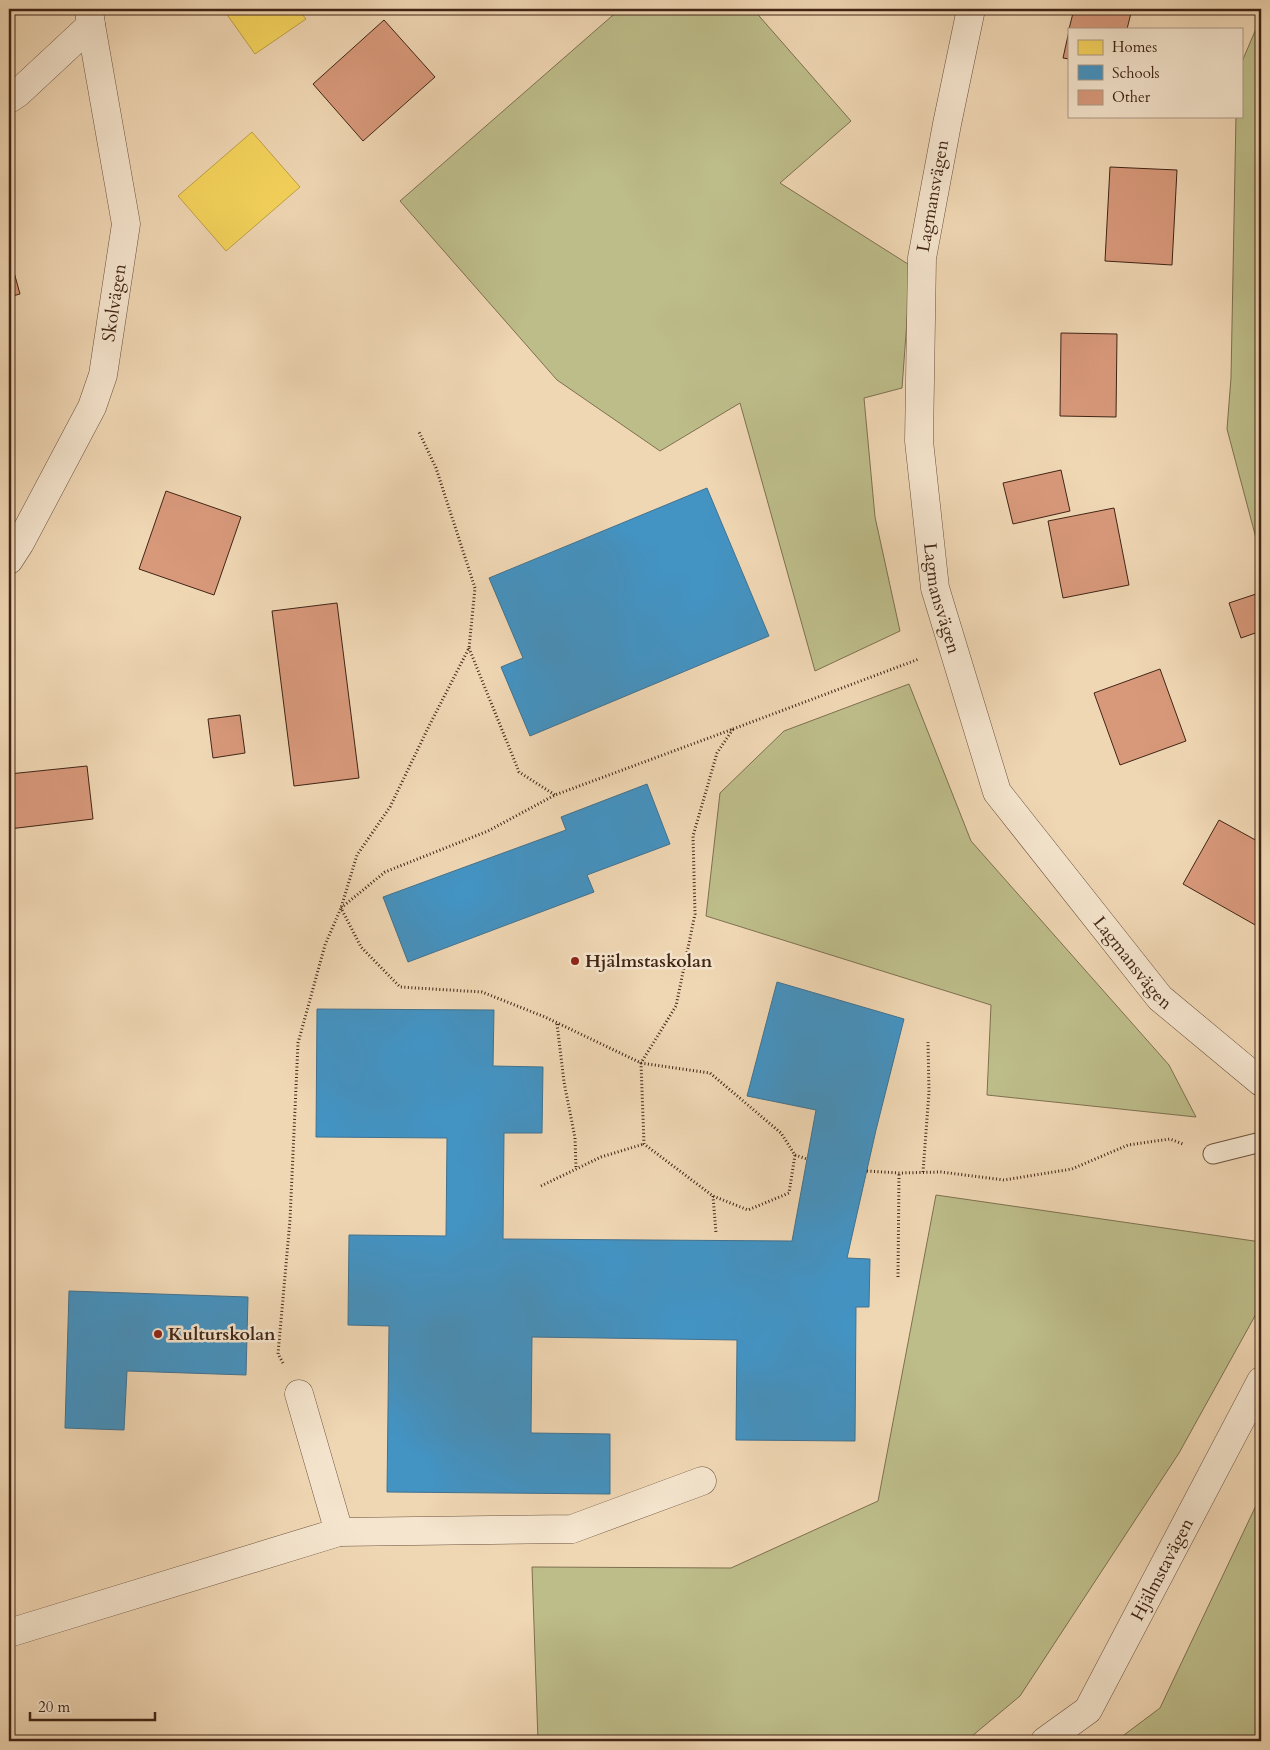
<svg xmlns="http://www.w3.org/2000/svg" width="1270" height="1750" viewBox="0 0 1270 1750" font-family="Cardo,serif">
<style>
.green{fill:#bdbd8a;stroke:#7e7050}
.homes{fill:#f6d55c;stroke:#bfa047}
.schools{fill:#4393c3;stroke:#42728f}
.building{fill:#d8997b;stroke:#402415}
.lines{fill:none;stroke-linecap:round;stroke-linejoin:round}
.service-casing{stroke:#6c513d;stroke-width:21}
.minor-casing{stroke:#6c513d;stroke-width:29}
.path{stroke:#402415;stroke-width:3;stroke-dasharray:1 2.5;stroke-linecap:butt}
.service{stroke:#f5e5ce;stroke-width:19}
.minor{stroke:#f5e5ce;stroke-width:28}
.poi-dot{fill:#8f2418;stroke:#f5e5ce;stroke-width:2}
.labels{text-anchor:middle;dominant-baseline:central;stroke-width:5;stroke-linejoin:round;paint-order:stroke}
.street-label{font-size:18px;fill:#402415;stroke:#f5e5ce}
.poi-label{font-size:18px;font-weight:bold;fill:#402415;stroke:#f5e5ce;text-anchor:start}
</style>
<rect width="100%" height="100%" fill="#f0d7b4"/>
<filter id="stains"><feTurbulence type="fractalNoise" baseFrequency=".004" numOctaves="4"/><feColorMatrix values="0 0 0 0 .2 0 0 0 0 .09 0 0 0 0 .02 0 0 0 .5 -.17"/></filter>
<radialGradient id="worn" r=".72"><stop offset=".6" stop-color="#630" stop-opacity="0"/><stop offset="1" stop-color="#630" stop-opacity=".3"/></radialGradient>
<!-- green -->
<path class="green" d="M620 9H753L851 121 780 183 911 266 902 388 864 398 875 517 900 631 815 671 740 403 660 451 557 380 400 201Z
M1261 17V557L1227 429 1231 378 1236 116H1241V64Z
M909 684 971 841 1169 1065 1196 1117 987 1095 991 1005 706 916 720 793 784 731Z
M936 1195 1261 1242V1305L1179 1453 1020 1696 966 1741H538L532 1567 731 1568 878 1501Z
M1261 1495V1741H1116L1160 1708Z"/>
<!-- homes -->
<path class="homes" d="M223 9H298L306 19 255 54Z
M252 132 300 187 226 251 178 196Z"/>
<!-- schools -->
<path class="schools" d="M707 488 769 636 530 736 501 667 523 658 489 578Z
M647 784 670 844 587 875 594 892 408 962 383 897 566 830 561 817Z
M777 982 904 1019 876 1130 847 1258 870 1259 869 1307H856L855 1441 736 1440 737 1340 532 1337 531 1433 610 1434V1494L387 1492 389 1326 348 1325 349 1235 446 1236 447 1138 316 1137 317 1009 494 1010 493 1066 543 1067 542 1133H504L503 1239 792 1241 816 1110 747 1096Z
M69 1291 248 1297 246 1375 127 1371 124 1430 65 1428Z"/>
<!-- building -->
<path class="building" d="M1074 9H1132L1127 29H1069Z
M384 20 435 77 363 141 313 84Z
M1069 31V59L1063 58Z
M1110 167 1177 170 1172 265 1105 261Z
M9 254 20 294 9 297Z
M1061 333 1117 334 1116 417 1060 416Z
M1061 470 1070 511 1013 524 1003 483Z
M166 491 241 517 214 595 139 569Z
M1114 508 1129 585 1063 598 1048 521Z
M1259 593 1261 599V631L1241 638 1229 603Z
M337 603 359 778 294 786 272 611Z
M1160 669 1186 741 1120 765 1094 693Z
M240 715 245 753 213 758 208 719Z
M87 766 93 819 9 829V774Z
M1219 820 1261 843V918L1257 926 1183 884Z"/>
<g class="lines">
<!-- service casing -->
<g class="service-casing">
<path id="service" d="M1213 1154 1261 1142"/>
</g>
<!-- minor casing -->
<g class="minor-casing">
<g id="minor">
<path id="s1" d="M971 9 947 124 922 258 919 441 935 588 997 792 1160 998 1261 1082"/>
<path d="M9 99 18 93 91 25 89 10"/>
<path id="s2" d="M9 560 20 543 92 407 103 375 126 224 91 25"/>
<path d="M299 1394 339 1532"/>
<path d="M9 1633 339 1532 572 1529 702 1481"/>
<path id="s3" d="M1045 1741 1088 1710 1261 1381"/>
</g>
</g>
<!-- path -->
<path class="path" d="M469 648 519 772 555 795
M733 729 919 659
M341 908 385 872 488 831 555 795 733 729 717 753 693 836 695 914 676 1006 641 1063 644 1144 713 1196 748 1210 789 1193 795 1155 781 1133 710 1073 641 1063 545 1017 482 992 400 987 361 947 341 908
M557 1024 564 1082 575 1138 576 1168
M795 1155 807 1159
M867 1171 899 1173 941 1172 1004 1180 1072 1169 1128 1145 1170 1139 1183 1144
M923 1172 929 1092 928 1042
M541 1186 601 1157 644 1144
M713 1196 716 1233
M898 1277 899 1173
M283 1363 278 1354 290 1220 298 1043 325 945 341 908 357 855 390 807 428 728 469 648 475 588 436 468 419 432"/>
<!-- service -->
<use href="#service" class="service"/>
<!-- minor -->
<use href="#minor" class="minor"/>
</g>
<!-- markers -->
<g class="poi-dot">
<circle cx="575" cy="961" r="5"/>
<circle cx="158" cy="1334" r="5"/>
</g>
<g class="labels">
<!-- street labels -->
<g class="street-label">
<text transform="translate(933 196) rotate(-80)">Lagmansvägen</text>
<text stroke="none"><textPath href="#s2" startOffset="281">Skolvägen</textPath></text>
<text stroke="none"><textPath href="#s1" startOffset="596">Lagmansvägen</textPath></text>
<text stroke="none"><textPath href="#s1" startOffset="1016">Lagmansvägen</textPath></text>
<text stroke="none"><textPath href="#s3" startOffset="212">Hjälmstavägen</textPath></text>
</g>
<!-- poi labels -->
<g class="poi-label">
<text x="585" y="961">Hjälmstaskolan</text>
<text x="168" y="1334">Kulturskolan</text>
</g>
</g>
<!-- margin -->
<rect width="1270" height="1750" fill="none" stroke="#f0d7b4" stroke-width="30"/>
<rect x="10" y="10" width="1250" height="1730" fill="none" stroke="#402415" stroke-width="2.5"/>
<rect x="15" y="15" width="1240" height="1720" fill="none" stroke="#402415"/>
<!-- legend -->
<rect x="1068" y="28" width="175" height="90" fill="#f5e5ce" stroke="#ad9884"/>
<rect x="1078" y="40" width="25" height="15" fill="#f6d55c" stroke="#ad9884"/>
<text x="1112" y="52" font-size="15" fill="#402415">Homes</text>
<rect x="1078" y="65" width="25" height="15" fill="#4393c3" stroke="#ad9884"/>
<text x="1112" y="78" font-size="15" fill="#402415">Schools</text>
<rect x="1078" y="90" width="25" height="15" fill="#d8997b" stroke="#ad9884"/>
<text x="1112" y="102" font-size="15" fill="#402415">Other</text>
<!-- scale -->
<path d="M30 1712v8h125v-8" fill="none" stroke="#402415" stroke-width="2.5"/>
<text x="38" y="1712" font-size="15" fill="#402415" stroke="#f5e5ce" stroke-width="4" paint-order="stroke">20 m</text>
<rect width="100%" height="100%" filter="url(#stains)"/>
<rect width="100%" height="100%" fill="url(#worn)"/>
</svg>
